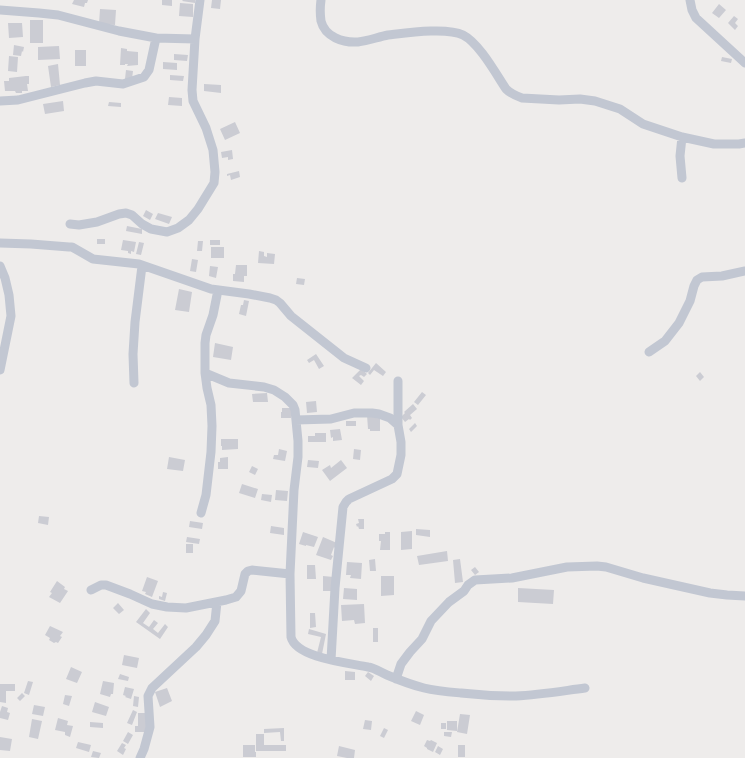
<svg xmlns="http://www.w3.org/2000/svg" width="745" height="758" viewBox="0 0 745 758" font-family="Manrope,sans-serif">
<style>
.building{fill:#cbccd3}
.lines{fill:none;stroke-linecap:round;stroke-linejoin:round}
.street{stroke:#c2c7d2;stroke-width:9}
</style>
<rect width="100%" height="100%" fill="#eeeceb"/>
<!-- building -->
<path class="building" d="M74 0H88L87 3H85L84 7 72 4Z
M162 0H172V6L162 5Z
M183 0H195V3L182 1Z
M212 0H221L220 9 211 8Z
M180 3 193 4V17L179 16Z
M719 4 726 10 719 18 712 13Z
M100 9 116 10 115 25 99 24Z
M734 16 738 19 735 23 738 26 735 30 728 23Z
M30 20H43V43H30Z
M8 23H22L23 37 9 38Z
M14 45 24 47 23 52 22 51 21 56 13 55Z
M59 46 60 59 38 60V47Z
M121 48 127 49V51L138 52V65L127 66 128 64H125V65H120Z
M75 50H86V66H75Z
M174 54 188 55 187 61 174 60Z
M9 56 18 57 17 72 8 71Z
M722 57 732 59 731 63 721 61Z
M163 62 177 63V70L163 69Z
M58 64 60 85 51 87 48 66Z
M126 70 133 71 132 79H125Z
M170 75 184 76 183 81 170 80Z
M26 76H29V84H27L28 91H22V93H16L15 91H5L4 81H9V78Z
M204 84 221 85V93L204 91Z
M169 97 182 98V106L168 105Z
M63 101 64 111 45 114 43 104Z
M109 102 121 103V107L108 106Z
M235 122 240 133 225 140 220 129Z
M232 150 233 159 228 160V157L222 158 221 152Z
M239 171 240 177 231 180 230 175 227 176V174Z
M146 210 153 214 150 220 143 216Z
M158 213 172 217 169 224 155 219Z
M127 226 142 229V234L126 231Z
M97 239H105V244H97Z
M123 240 136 242 134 252 131 251V254L128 253V251L121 250Z
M210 240H220V245H210Z
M198 241H203L202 251H197Z
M139 242 144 243 141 255 136 254Z
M211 247H224V258H211Z
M259 251 264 252V256L267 257V253L275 254 274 264 258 263Z
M192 259 198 260 196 272 190 271Z
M236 265H247V276H244V282L233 281V274H235Z
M210 266 218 267 216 278 209 276Z
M297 278 305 279 304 285 296 284Z
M179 289 192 292 189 312 175 310Z
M244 300 249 301 246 316 239 314 241 305H243Z
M215 343 233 347 231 360 213 357Z
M316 354 324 366 319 369 314 360 309 363 307 360Z
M376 363 386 372 383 376 374 370 370 375 368 373Z
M361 369 367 374 364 377 361 375 359 376 364 381 361 385 352 378Z
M700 372 704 377 700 381 696 376Z
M422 392 426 395 418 405 414 402Z
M267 393 268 402H253L252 394Z
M316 401 317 412 307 413 306 402Z
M413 404 417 409 410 415 412 418 410 420 409 419 405 422 401 417 405 413 404 412Z
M282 408H291V418H281V412H282Z
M367 415H380V431H370V429H368Z
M346 421H356V426H346Z
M415 423 417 426 411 432 409 429Z
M340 429 342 440 333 441V437L331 438 330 430Z
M315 433H326V442H308V436H315Z
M221 439H238V449L222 450V446H221Z
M279 449 287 451 285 461 273 459 274 455H278Z
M354 449 361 450 360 460 353 459Z
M169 457 185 460 183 471 167 469Z
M228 457V469H218V462H220V458Z
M308 460 319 461 318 468 307 467Z
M341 460 347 468 330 481 322 470 330 465 331 468Z
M252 466 258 469 255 475 249 472Z
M242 484 258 489 255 498 239 493Z
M276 490 288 491 287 501 275 500Z
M262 494 272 495 271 502 261 500Z
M39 516 49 517 48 525 38 523Z
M358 519H364V529H359L358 526 357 527 356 524 359 523Z
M190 521 203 523 202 529 189 527Z
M271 526 284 528V535L270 533Z
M416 529 430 530V537L416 535Z
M412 531V549L401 550V532Z
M303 532 318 537 314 547 306 545V546L299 544Z
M385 532H390V550H380L381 541H379V534H385Z
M187 537 200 539 199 544 186 542Z
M323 537 337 543 335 548 334 547 331 555 333 556 331 560 316 555Z
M186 544H193V553H186Z
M447 551 448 561 419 565 417 556Z
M375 559 376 571H370L369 560Z
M460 559 463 582 455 583 453 560Z
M347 562 362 563 361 579 350 578 351 575H346Z
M307 565H315L316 579H307Z
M475 567 479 572 475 575 471 570Z
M323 576 334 577 333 591H323Z
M381 576H394V595L381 596Z
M147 577 158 581 152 597 145 594 146 592 142 591Z
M57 581 65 587 64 589 68 591 60 603 49 597 52 593 50 592Z
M344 588 357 589V600L343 599Z
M518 588 554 590 553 604 518 602Z
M163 592 167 593 165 601 159 599V596L162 597Z
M118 603 124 610 119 614 113 608Z
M364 604 365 623 355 624 354 620 342 621 341 605Z
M146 609 150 613 143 623 149 627 154 620 158 623 153 629 158 633 165 624 168 627 160 639 136 622Z
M310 613H315L316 627 310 628Z
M50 626 63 632 60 636 62 637 58 643 56 642 54 643 49 640 50 638 45 635Z
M373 628H378V642H373Z
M309 629 326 634 322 654 317 653 321 637 308 634Z
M124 655 139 658 137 668 122 665Z
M71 667 82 672 77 683 66 679Z
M345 671 355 672V680H345Z
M368 672 374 676 371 681 365 676Z
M120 674 129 677 128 681 118 679Z
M28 681 33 682 29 695 24 693Z
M103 681 114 683 113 694H111L110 697 100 694Z
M0 684H15V691H6V703L0 702Z
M125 687 134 689 131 699 125 697 126 696 123 695Z
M167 688 172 701 160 707 155 692Z
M22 693 25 696 20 701 17 698Z
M65 695 72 696 69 706 63 704Z
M134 696 139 697 138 707 133 706Z
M95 702 109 707 106 716 92 712Z
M34 705 45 707 43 716 32 714Z
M2 706 8 708 7 712 10 713 8 720 0 718V712Z
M133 710 137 712 132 725 127 723Z
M416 711 424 715 420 725 411 721Z
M138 713H148L147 732H135V726H138Z
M460 714 470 715 467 734 457 732Z
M58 718 68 721 67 725 73 726 70 737 65 735V732L55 730Z
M32 719 42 721 38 739 29 737Z
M365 720 372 721 371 730 363 729Z
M447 721H457V731L447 730Z
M90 722 103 723V728L90 727Z
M441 723H446V729H441Z
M284 728V741H281L280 732 264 733V729Z
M384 728 388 730 384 738 380 736Z
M128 732 133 735 128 744 123 741Z
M444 732H452L451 737 444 736Z
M256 734H264V745H286V751H256Z
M0 737 12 739 10 751 0 750Z
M427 740 430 741 431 740 437 743 433 752 427 749V748L424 746Z
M78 742 91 745 89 752 76 748Z
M122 743 126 745 124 748 126 749 123 755 117 751Z
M243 745H255V752H256V757H243Z
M458 745H465V757H458Z
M339 746 355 750 354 758H347L337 756Z
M438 746 443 749 440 755 435 752Z
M93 751 101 753 99 758 91 757Z"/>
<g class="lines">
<!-- street -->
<path class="street" d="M321 0C320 7 320 14 321 21 325 37 343 43 358 42 368 41 378 37 388 35 406 33 447 27 463 35 479 43 496 74 506 89 511 94 516 96 522 98L559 100 580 99 595 101 620 109 643 124 682 137 714 144H739L745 143
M690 0 692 10 696 18 745 63
M0 10 39 13 58 15 119 31 156 38 195 39
M0 101 18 100 85 83 96 81 123 84 144 77 149 70 156 38
M682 137 680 156 682 178
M70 224 79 225 97 222 119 214 126 213 132 215 142 224 151 229 167 232 178 228 189 220 198 209 214 183 215 172 213 150 206 128 193 101 192 90 195 39 200 0
M0 243 31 244 69 247H72L93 259 139 264 211 289 249 294 270 298 276 300 280 303 291 316 344 358 366 368
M0 266 5 278 9 295 11 316 0 370
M649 352 665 341 679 323 690 301 694 286 697 280 702 277 722 276 745 271
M205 373 229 383 264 387 274 390 285 397 293 405 295 410 298 441V457L294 490 290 574 291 637C296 658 349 663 368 667 375 668 380 672 387 675 399 680 412 685 424 688 436 691 449 692 461 693 479 695 497 696 516 696 539 695 562 691 585 688
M134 383 133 354 135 322 142 266
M296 420 331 419 354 413H372L379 414 390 418 398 425
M201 513 206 495 211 452 212 426 211 405 207 388 205 373V343L206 335 213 315 218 290
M91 590 101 585H106L130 594 152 604 167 607 186 608 226 600 236 597 241 591 245 574 248 571 252 570 290 574
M331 660 335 588 343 507 346 502 349 499 392 479 397 474 401 455V442L398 425V381
M396 679 401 664 410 652 422 639 431 621 449 602 464 591 468 585 475 580 512 578 567 567 597 566 606 567 643 578 710 593 727 595 745 596
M140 758 144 749 150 727 148 696 152 688 196 647 206 635 215 621 217 602"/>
</g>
</svg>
